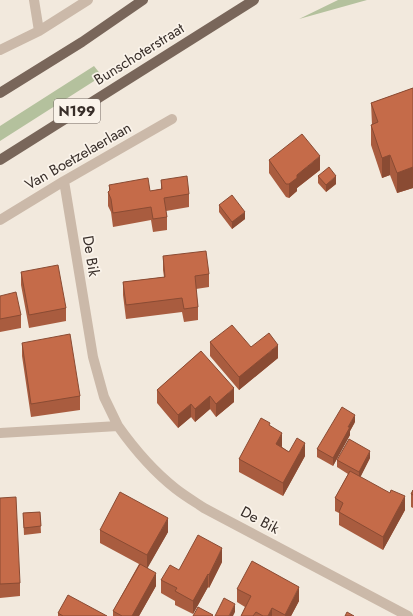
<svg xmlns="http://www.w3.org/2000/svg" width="413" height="616" viewBox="0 0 413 616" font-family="Jost,sans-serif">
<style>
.green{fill:#b4c19d}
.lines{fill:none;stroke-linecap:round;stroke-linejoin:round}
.street{stroke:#cbb9a9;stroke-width:10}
.primary{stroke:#79665a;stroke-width:10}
.wall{fill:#a95c3f}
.shaded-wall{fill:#8a4b33}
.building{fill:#c56b49;stroke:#8a4b33}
.labels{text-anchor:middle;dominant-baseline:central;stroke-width:3.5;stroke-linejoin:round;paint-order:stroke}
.shield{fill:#faf3ea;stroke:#726963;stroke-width:1}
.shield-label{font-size:14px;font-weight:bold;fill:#382e29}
.street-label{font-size:15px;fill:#382e29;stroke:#faf3ea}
</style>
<rect width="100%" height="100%" fill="#f2e9dd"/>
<!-- green -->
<path class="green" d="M338 0H367L299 19Z
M94 66 102 76 0 141V126Z"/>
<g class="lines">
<!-- street -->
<path class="street" d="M34 0 39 31
M0 50 39 31 88 0
M64 181 93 357 104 397 118 426
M0 220 64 181 172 119
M0 433 118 426C135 450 153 471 176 489 185 496 195 502 204 508L408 616"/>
<!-- primary -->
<path class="primary" d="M0 93 82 42 143 0
M0 160 254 0"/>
</g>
<!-- wall -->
<path class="wall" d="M413 88V188L397 193 390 175 382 178 371 145V125H372L371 103Z
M269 160 320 170 297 188V191L289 198 286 197 269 173Z
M318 176 336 184 326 192 318 183Z
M161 180 189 194V207L166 211 167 217V230L153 232 151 220 113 227 111 212 108 206V192L109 191V185L150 191 161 189Z
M219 205 245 219 232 229 219 212Z
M163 256 209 274V287L196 289 198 307V320L184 322 182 312 126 319 123 295V282L164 277 163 270Z
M21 272 66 308V321L29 328 21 285Z
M0 296 21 315V328L0 332Z
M210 342 251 347 278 358 239 390 210 356Z
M22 343 80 396V410L31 417 22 356Z
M201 351 234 402 216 417 210 409 195 422 191 417 178 428 157 403V390Z
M355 422 350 431V435L333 466 317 457V449Z
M270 426 282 446V447L289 452 305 456 283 496 239 472V459Z
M370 458 360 477 405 510 383 550 339 525V513L335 511V498L348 474 337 467V460Z
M413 490V508L411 507V494Z
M0 498 20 583V596L0 598Z
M40 512 41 533 24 535 23 513Z
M100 530 168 532 147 568 156 586 139 616H113V611L139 564 100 543Z
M222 562 209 588 208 587 193 614 175 605V601L161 593V580L179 570Z
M237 589 299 601 291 616H241L245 607 237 602Z
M58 613 107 616H58Z"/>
<!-- shaded-wall -->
<path class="shaded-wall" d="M390 155V175L382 178V158Z
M320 156V170L297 188V191L289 198V184L297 175Z
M413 167V188L397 193V173Z
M336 176V184L326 192V185Z
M245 212V219L232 229V222Z
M278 345V358L239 390V377Z
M234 388V402L216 417V404Z
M210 396V409L195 422V409Z
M191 404V417L178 428V415Z
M355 415V422L350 431V435L333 466V458L348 427Z
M282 433V446L276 458V444Z
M305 443V456L283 496V483Z
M370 451V458L359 480V472Z
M405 496V510L383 550V537Z
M168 518V532L147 569V555Z
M222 548V562L209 588V575Z
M156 573V586L139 616H132Z
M208 574V587L193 614V601Z
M299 587V601L291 616H285V615Z
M235 604V612L233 616H229Z
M272 608V616H268Z"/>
<!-- building -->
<path class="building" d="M413 88V167L397 173 390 155 382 158 371 125 378 122 371 103Z
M302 134 320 156 297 175V178L289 184H286L269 160Z
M329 167 336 176 326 185 318 176Z
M187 176 189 194 164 198 167 217 153 219 151 207 113 213 111 199 108 192 110 190 109 185 148 178 150 191 162 189 161 180Z
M232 195 245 212 232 222 219 205Z
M206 251 209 274 195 276 198 307 184 309 182 298 126 305 123 282 165 277 163 256Z
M58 265 66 308 29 315 21 272Z
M16 292 21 315 0 319V296Z
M232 325 251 347 269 333 278 345 239 377 210 342Z
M70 334 80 396 31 404 22 343Z
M201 351 234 388 216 404 210 396 195 409 191 404 178 415 157 390Z
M342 407 355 415 348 427H350L333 458 317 449Z
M261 418 270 423 269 425 282 433 276 444 289 452 297 438 305 443 283 483 239 459Z
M349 439 370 451 359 472 337 460Z
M350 471 390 493 391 490 405 496 383 537 339 512 343 503 335 498Z
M413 490V495L411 494Z
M120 492 168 518 147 555 100 530Z
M16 497 20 583 0 584V498Z
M40 512 41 526 24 528 23 513Z
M198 535 222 548 209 575 208 574 193 601 175 591 177 588 161 580 170 565 179 570Z
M252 561 299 587 285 615 272 608 268 616H263L256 612 253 616H241L251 596 237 589Z
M140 564 156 573 132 616H122L113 611Z
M68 595 107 616H63L58 613Z
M224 598 235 604 229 616H215Z
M198 607 213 615 212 616H193Z
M347 612 354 616H345Z"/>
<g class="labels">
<!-- shield labels -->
<rect class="shield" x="54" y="99" width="46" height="24" rx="3"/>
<g class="shield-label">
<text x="77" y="111">N199</text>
</g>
<!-- street labels -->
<g class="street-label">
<text transform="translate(139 54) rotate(-32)">Bunschoterstraat</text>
<text transform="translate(78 156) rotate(-30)">Van Boetzelaerlaan</text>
<text transform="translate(91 256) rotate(81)">De Bik</text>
<text transform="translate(260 520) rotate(28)">De Bik</text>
</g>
</g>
</svg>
